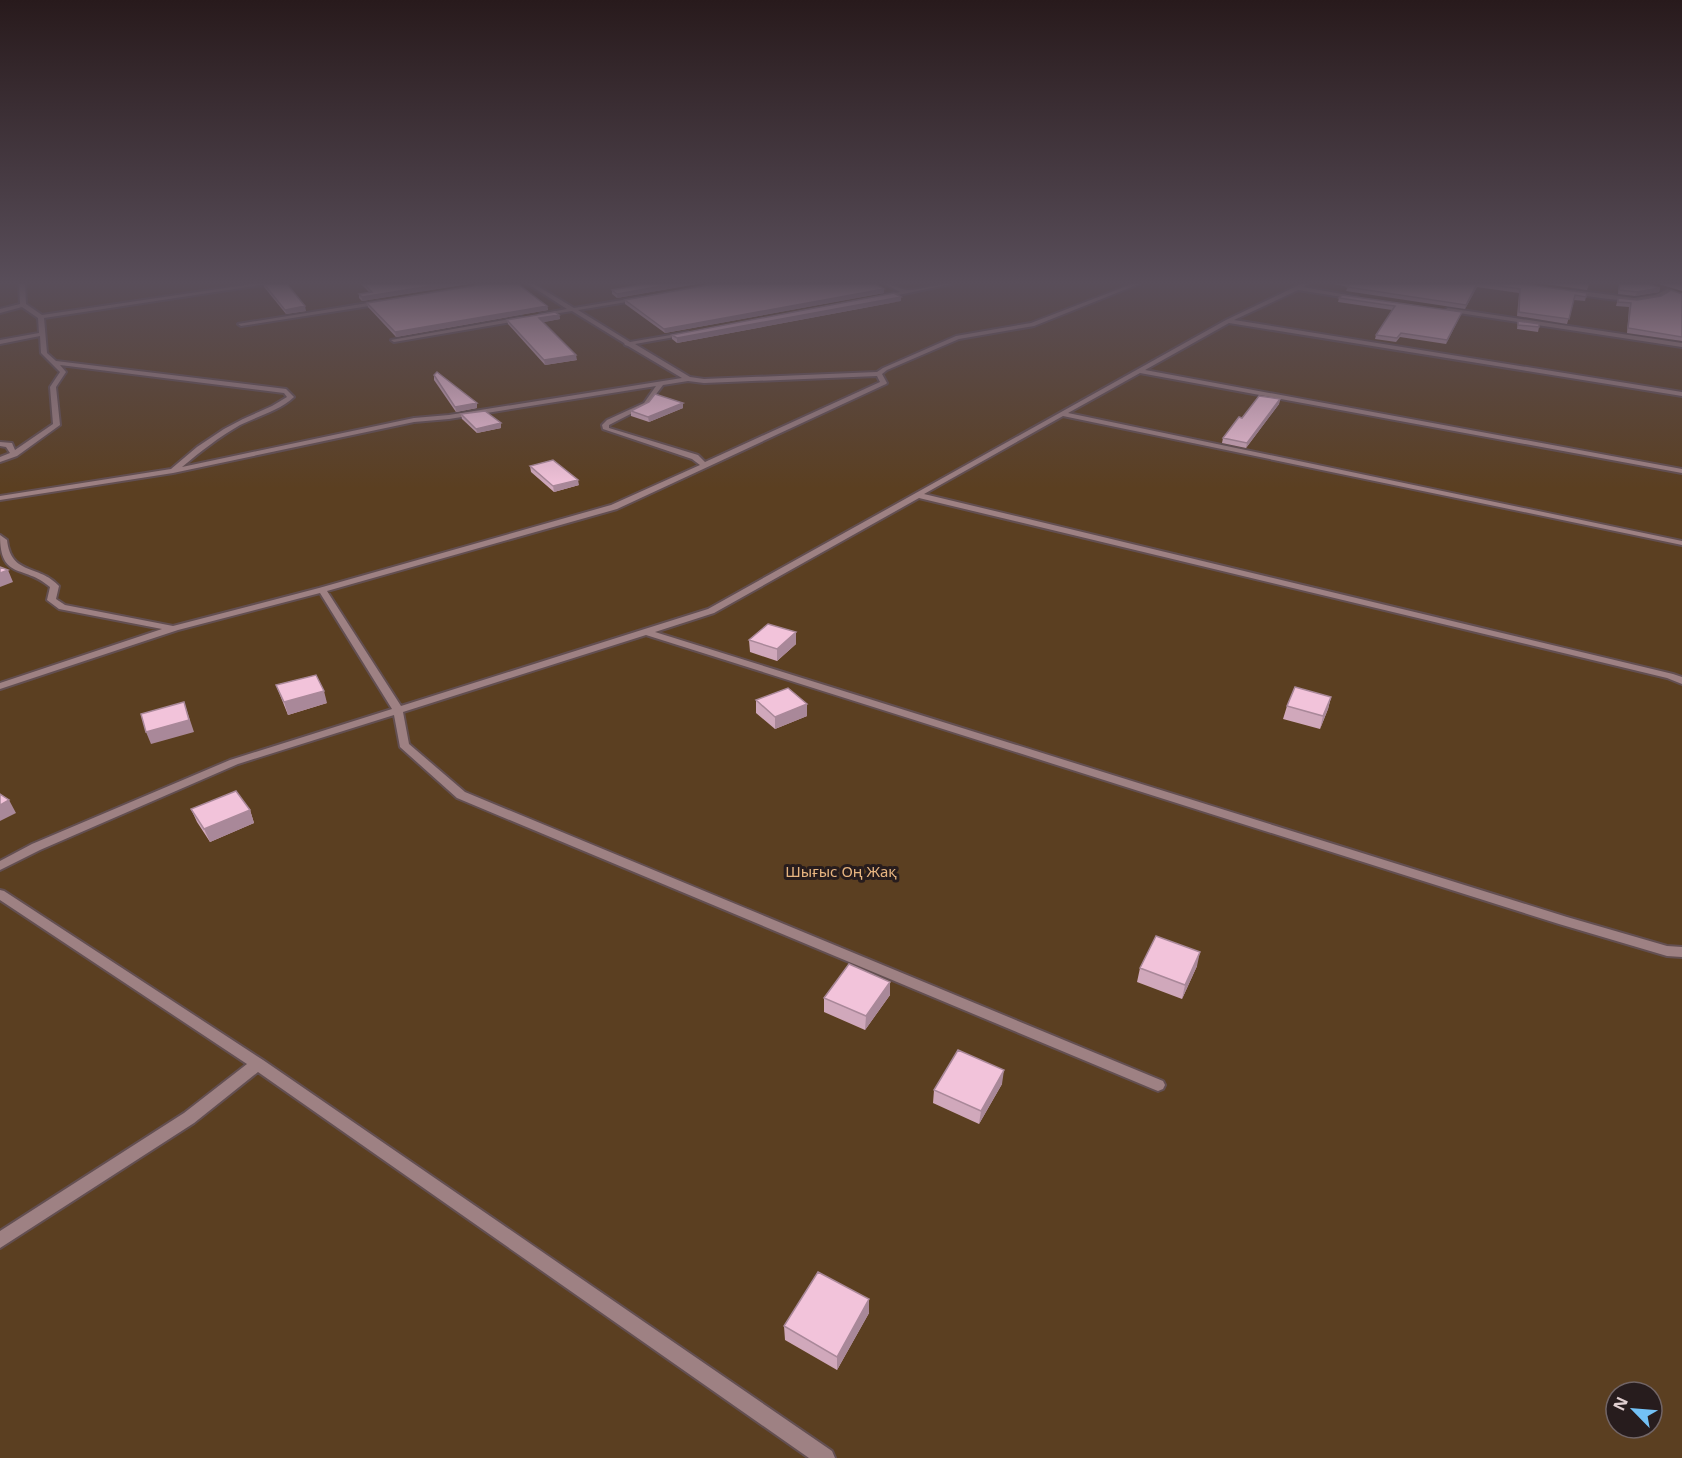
<svg xmlns="http://www.w3.org/2000/svg" width="1682" height="1458" viewBox="0 0 1682 1458" font-family="'Noto Sans',sans-serif">
<style>
.green{fill:#5b3f21;fill-rule:evenodd}
.lines{fill:none;stroke-linecap:round;stroke-linejoin:round}
.minor-casing{stroke:#634f51;stroke-width:4}
.minor{fill:#9e8183;fill-rule:evenodd}
.wall{fill:#d0a8bb}
.shaded-wall{fill:#a98899}
.building{fill:#f2c3da;stroke:#a98899;stroke-width:1.5}
.labels{text-anchor:middle;dominant-baseline:central;stroke-width:6;stroke-linejoin:round;paint-order:stroke}
.park-label{font-size:15px;fill:#e8b580;stroke:#271c1d}
</style>
<rect width="100%" height="100%" fill="#493032"/>
<!-- green -->
<path class="green" d="M0 284H1682V1458H0ZM1616 1392H1652V1428H1616Z"/>
<g class="lines">
<!-- minor casing -->
<g class="minor-casing">
<path id="minor" d="M19 284H25L26 304 42 315 252 284H267L44 318 47 353 56 361 286 389 294 397C279 411 258 416 240 425 219 437 200 452 182 467L414 418 449 415 682 378 628 346 625 345 624 343 572 311 540 316V314L567 309 528 284H534L574 308 641 297 639 300 578 310 630 342 688 332V334L686 335 635 344 690 377 704 379 877 372 883 368 956 336 1031 323 1132 284H1139L1034 326 959 339 887 370 882 374 887 383 886 384 617 509 327 591 401 706 708 609 1226 320 1301 284H1308L1303 287 1358 297 1355 299 1298 290 1234 320 1682 392V396L1229 323 1145 370 1682 469V473L1140 373 1068 413 1682 541V545L1063 416 924 494 1673 674 1682 677V684L1667 678 919 498 714 613 655 632 1567 917 1667 946 1682 947V957L1667 956 1559 924 646 635 403 712 409 744 465 792 1163 1081 1165 1085 1163 1089 1158 1091 1153 1089 457 798 400 747 394 715 238 764 40 850 0 870V861L32 844 230 760 392 709 320 593 178 630 0 689V683L162 629 59 609 47 600 50 587C24 564 0 581 0 535L7 540C11 576 39 564 59 586L56 599 65 605 173 626 319 588 611 505 700 465 692 459 603 429 602 425 607 420 644 403 656 386 449 419 414 422 173 473 0 500V496L171 469 197 447 224 429 243 419 272 406 287 397 284 393 60 365 66 372 56 387 60 425 17 456 0 462V457L10 453 6 447 0 446V442L12 443 15 450 53 424 50 387 60 372 41 353 40 336 0 344V340L39 333 38 318 22 307 0 313V309L20 304ZM877 376 880 382 705 462 698 455 609 428V425L648 405 663 385 688 381 704 383Z
M885 284C893 284 900 290 908 290 922 290 937 284 951 284L884 298 882 295 900 292Z
M1668 289 1670 292C1645 303 1620 301 1594 297 1586 296 1577 295 1570 292L1573 290 1634 298 1655 295Z
M380 301 383 303 382 304 241 326 238 324Z
M1448 308 1682 343V347L1446 311V309Z
M521 317 524 319 523 320 394 342 391 340Z
M0 890 4 891 263 1060 832 1451 835 1458H809L258 1072 194 1123 0 1248V1231L184 1113 247 1064 0 900Z"/>
</g>
<!-- minor -->
<use href="#minor" class="minor"/>
</g>
<!-- wall -->
<path class="wall" d="M264 284H287L306 311 286 314 264 287Z
M361 284H468L362 301 359 298V294L370 293Z
M638 284H696L617 298 612 294V290L640 285Z
M1335 284H1524L1587 293 1585 301 1574 300 1567 324 1517 316 1519 293 1477 287 1465 309 1346 291 1348 287Z
M1546 284H1589L1587 290Z
M1619 284H1648L1660 288 1659 292 1635 296 1618 294Z
M1659 284H1682V291Z
M884 289V293L665 333 625 304V300Z
M1682 294V341L1627 333 1629 307 1616 306 1618 298 1637 300Z
M1339 298 1460 316 1446 344 1400 337 1396 342 1375 339 1376 335 1392 310 1338 302Z
M901 301 677 343 672 339V335Z
M367 303 547 306 548 310 396 337 368 307Z
M559 315 560 319 543 322 577 360 545 365 508 324 507 320Z
M1518 321 1539 327 1538 332 1517 329Z
M434 375 477 408 456 412 434 380Z
M1280 399 1279 404 1246 448 1222 443 1223 438 1242 418Z
M683 408 649 422 631 416V411Z
M461 414 501 428 477 433 462 419Z
M530 466 579 485 554 492 531 472Z
M749 640 796 644 777 661 750 652Z
M276 685 327 703 288 715Z
M1331 697 1328 709 1320 729 1283 719 1287 706Z
M756 700 807 716 775 729 756 713Z
M191 809 250 810 254 823 210 842 197 822Z
M1197 966 1182 999 1137 982 1140 968Z
M890 982V995L865 1030 824 1012V998Z
M1002 1084 979 1124 933 1103 934 1090Z
M869 1299V1313L837 1370 785 1340 784 1326Z"/>
<!-- shaded-wall -->
<path class="shaded-wall" d="M443 284H468L362 301V297Z
M673 284H696L617 298V294Z
M1477 284V287L1465 309 1466 305Z
M1660 288 1659 292 1635 296 1637 292Z
M884 289V293L665 333 664 329Z
M901 297V301L677 343V338Z
M305 306 306 311 286 314 285 310Z
M547 306 548 310 396 337 395 332Z
M1462 312 1446 344 1447 340Z
M559 315 560 319 540 323 539 318Z
M576 355 577 360 545 365 544 360Z
M1280 399 1279 404 1246 448 1247 443Z
M477 403V408L456 412 455 407Z
M683 403V408L649 422 648 417Z
M501 423V428L477 433 476 429Z
M578 480 579 485 554 492 553 486Z
M8 570 13 582 0 587V573Z
M796 632V644L777 661V649Z
M324 691 327 703 288 715 284 702Z
M1331 697 1328 709 1320 729 1323 716Z
M184 702 194 732 151 744 146 732Z
M807 704V716L775 729V717Z
M9 800 16 813 0 821V805Z
M250 810 254 823 210 842 204 829Z
M1200 952 1197 966 1182 999 1185 985Z
M890 982V995L865 1030 866 1016Z
M1004 1070 1002 1084 979 1124 981 1111Z
M869 1299V1313L837 1370V1357Z"/>
<!-- building -->
<path class="building" d="M264 284H287L305 306 285 310Z
M364 284H443L362 297 359 294 372 292Z
M485 284H518L547 306 395 332 367 303Z
M644 284H673L617 294 612 290Z
M713 284H875L884 289 664 329 625 300Z
M1350 284H1477L1466 305 1347 287Z
M1487 284H1524L1587 293 1586 297 1575 295 1569 319 1519 312 1520 289Z
M1620 284H1648L1660 288 1637 292 1619 290Z
M1671 290 1682 294V337L1628 328 1631 303 1618 302V298L1637 300 1661 296Z
M894 293 901 297 677 338 672 335Z
M1342 295 1462 312 1447 340 1401 333 1397 338 1376 335 1395 306 1339 298Z
M555 312 559 315 539 318 576 355 544 360 507 320Z
M1518 321 1539 324V327L1518 325Z
M437 372 477 403 455 407 434 375Z
M655 394 683 403 648 417 631 411 649 402Z
M1259 396 1280 399 1247 443 1223 438 1239 417 1242 418Z
M485 411 501 423 476 429 461 414Z
M553 460 578 480 553 486 530 466Z
M0 567 8 570 0 573Z
M768 624 796 632 777 649 749 640Z
M316 675 324 691 284 702 276 685Z
M1295 687 1331 697 1323 716 1287 706Z
M788 688 807 704 775 717 756 700Z
M184 702 189 720 146 732 141 714Z
M236 791 250 810 204 829 191 809Z
M0 794 9 800 0 805Z
M1156 936 1200 952 1185 985 1140 968Z
M849 964 890 982 866 1016 824 998Z
M958 1050 1004 1070 981 1111 934 1090Z
M818 1272 869 1299 837 1357 784 1326Z"/>
<!-- sky -->
<linearGradient id="sky" x2="0" y2="1"><stop stop-color="#281a1c"/><stop offset="0.58" stop-color="#594e5a"/><stop offset="1" stop-color="#594e5a" stop-opacity="0"/></linearGradient>
<rect width="1682" height="488" fill="url(#sky)"/>
<g class="labels">
<!-- park labels -->
<g class="park-label">
<text x="841" y="871">Шығыс Оң Жақ</text>
</g>
</g>
<!-- north arrow -->
<g transform="translate(1634 1410) rotate(295)"><circle r="28" fill="#271c1d" stroke="#716465" stroke-width="1.5"/>
<path d="M0-4.5L10 22L0 15L-10 22Z" fill="#73c1f5"/>
<text y="-9" font-size="16" font-weight="bold" text-anchor="middle" fill="#e0cfd0">N</text>
</g>
</svg>
